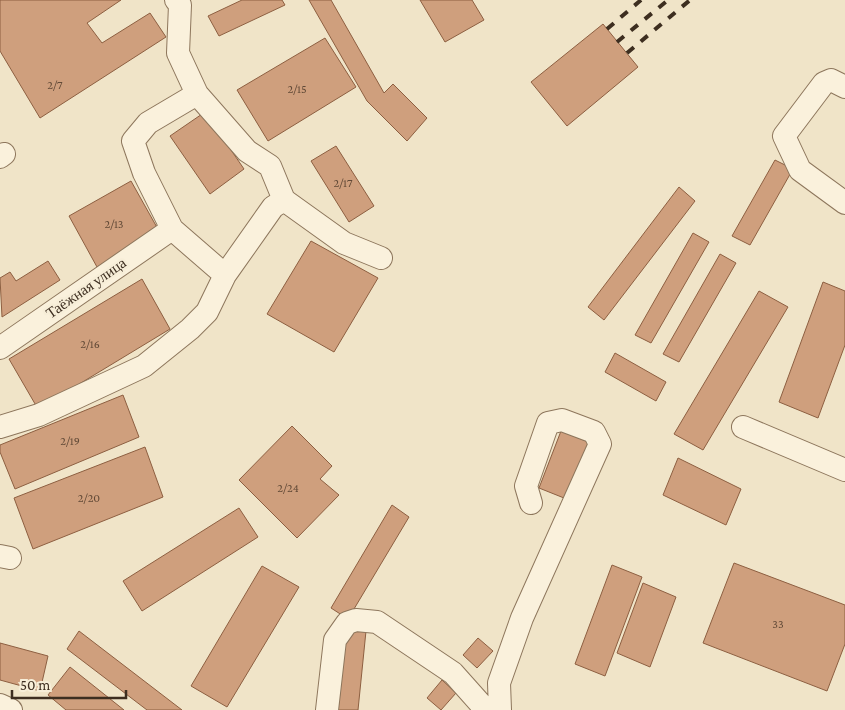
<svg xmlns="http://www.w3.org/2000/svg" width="845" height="710" viewBox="0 0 845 710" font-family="'Crimson Pro',serif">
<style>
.building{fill:#cf9f7d;stroke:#8d5f41}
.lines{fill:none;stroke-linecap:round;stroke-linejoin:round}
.minor-casing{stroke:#8d765c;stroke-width:24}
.minor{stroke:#faf1dc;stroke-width:22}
.rail{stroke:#3d2e20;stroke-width:4;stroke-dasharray:9 9;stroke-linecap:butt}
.labels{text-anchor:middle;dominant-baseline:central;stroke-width:5;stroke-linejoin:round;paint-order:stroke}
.number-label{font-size:12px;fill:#624a37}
.street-label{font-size:15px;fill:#3d2e20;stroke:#f7eed8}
</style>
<rect width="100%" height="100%" fill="#f0e4c8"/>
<!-- building -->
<path class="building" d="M0 0H121L87 23 102 43 150 13 166 37 40 118 0 51Z
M242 0H282L285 5 219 36 208 16Z
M309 0H331L384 93 393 84 427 118 407 141 367 101Z
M420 0H472L484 20 445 42Z
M603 24 638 67 567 126 531 82Z
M325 38 356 87 268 141 237 90Z
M205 112 244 169 210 194 170 136Z
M336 146 374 206 349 222 311 161Z
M775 160 793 169 750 245 732 236Z
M131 181 159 231 97 267 69 216Z
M679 187 695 201 604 320 588 307Z
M693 233 709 242 651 343 635 335Z
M311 241 378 278 334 352 267 314Z
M720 254 736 263 679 362 663 354Z
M48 261 60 280 2 317 0 278 10 272 16 281Z
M142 279 170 329 38 409 9 359Z
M823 282 845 291V345L818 418 779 402Z
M759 291 788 307 703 450 674 434Z
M615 353 666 382 656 401 605 372Z
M123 395 139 437 15 489 0 452V445Z
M292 426 332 466 320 479 339 495 297 538 239 480Z
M561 431 591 443 569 500 539 488Z
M145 447 163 497 33 549 14 498Z
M678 458 741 489 726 525 663 495Z
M392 505 409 517 348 619 331 608Z
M239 508 258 537 142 611 123 581Z
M734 563 845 605V644L827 691 703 643Z
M612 565 642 577 605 676 575 664Z
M262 566 299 587 227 707 191 686Z
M643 583 676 597 650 667 617 653Z
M347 629 366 631 358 710H338Z
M79 631 182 710H147L67 649Z
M478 638 493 651 477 668 463 655Z
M0 643 48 656 40 691 0 680Z
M70 667 124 710H66L48 695Z
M442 680 456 693 441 710 427 698Z"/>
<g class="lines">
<!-- minor casing -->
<g class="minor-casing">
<path id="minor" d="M176 0 180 5 178 53 197 94 247 151 270 166 284 200
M845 87 831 80 824 83 784 136 800 170 845 203
M197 94 148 123 133 141 144 173 172 229 225 275
M0 157 4 154
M0 348 172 229
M0 427 39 415 144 366 190 329 207 312 225 275 273 207 284 200 344 243 381 258
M743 427 845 470
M0 556 10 558
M0 705 11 710
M327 710 335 640 347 623 356 620 377 622 453 673 486 710
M500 710 499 683 522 618 600 444 594 432 562 420 548 423 526 486 531 503"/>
</g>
<!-- minor -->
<use href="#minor" class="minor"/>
<!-- rail -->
<path class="rail" d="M607 29 641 0
M617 42 668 0
M627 53 690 0"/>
</g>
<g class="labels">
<!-- number labels -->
<g class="number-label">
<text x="55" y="85">2/7</text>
<text x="297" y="89">2/15</text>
<text x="343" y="183">2/17</text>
<text x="114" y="224">2/13</text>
<text x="90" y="344">2/16</text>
<text x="70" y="441">2/19</text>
<text x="288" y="488">2/24</text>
<text x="89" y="498">2/20</text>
<text x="778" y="624">33</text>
</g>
<!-- street labels -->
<g class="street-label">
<text transform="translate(86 288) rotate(-35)">Таёжная улица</text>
</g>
</g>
<!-- scale -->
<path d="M12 690v8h114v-8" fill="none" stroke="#3d2e20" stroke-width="2.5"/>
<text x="20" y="690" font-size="15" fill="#3d2e20" stroke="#f7eed8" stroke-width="4" paint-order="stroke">50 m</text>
</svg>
